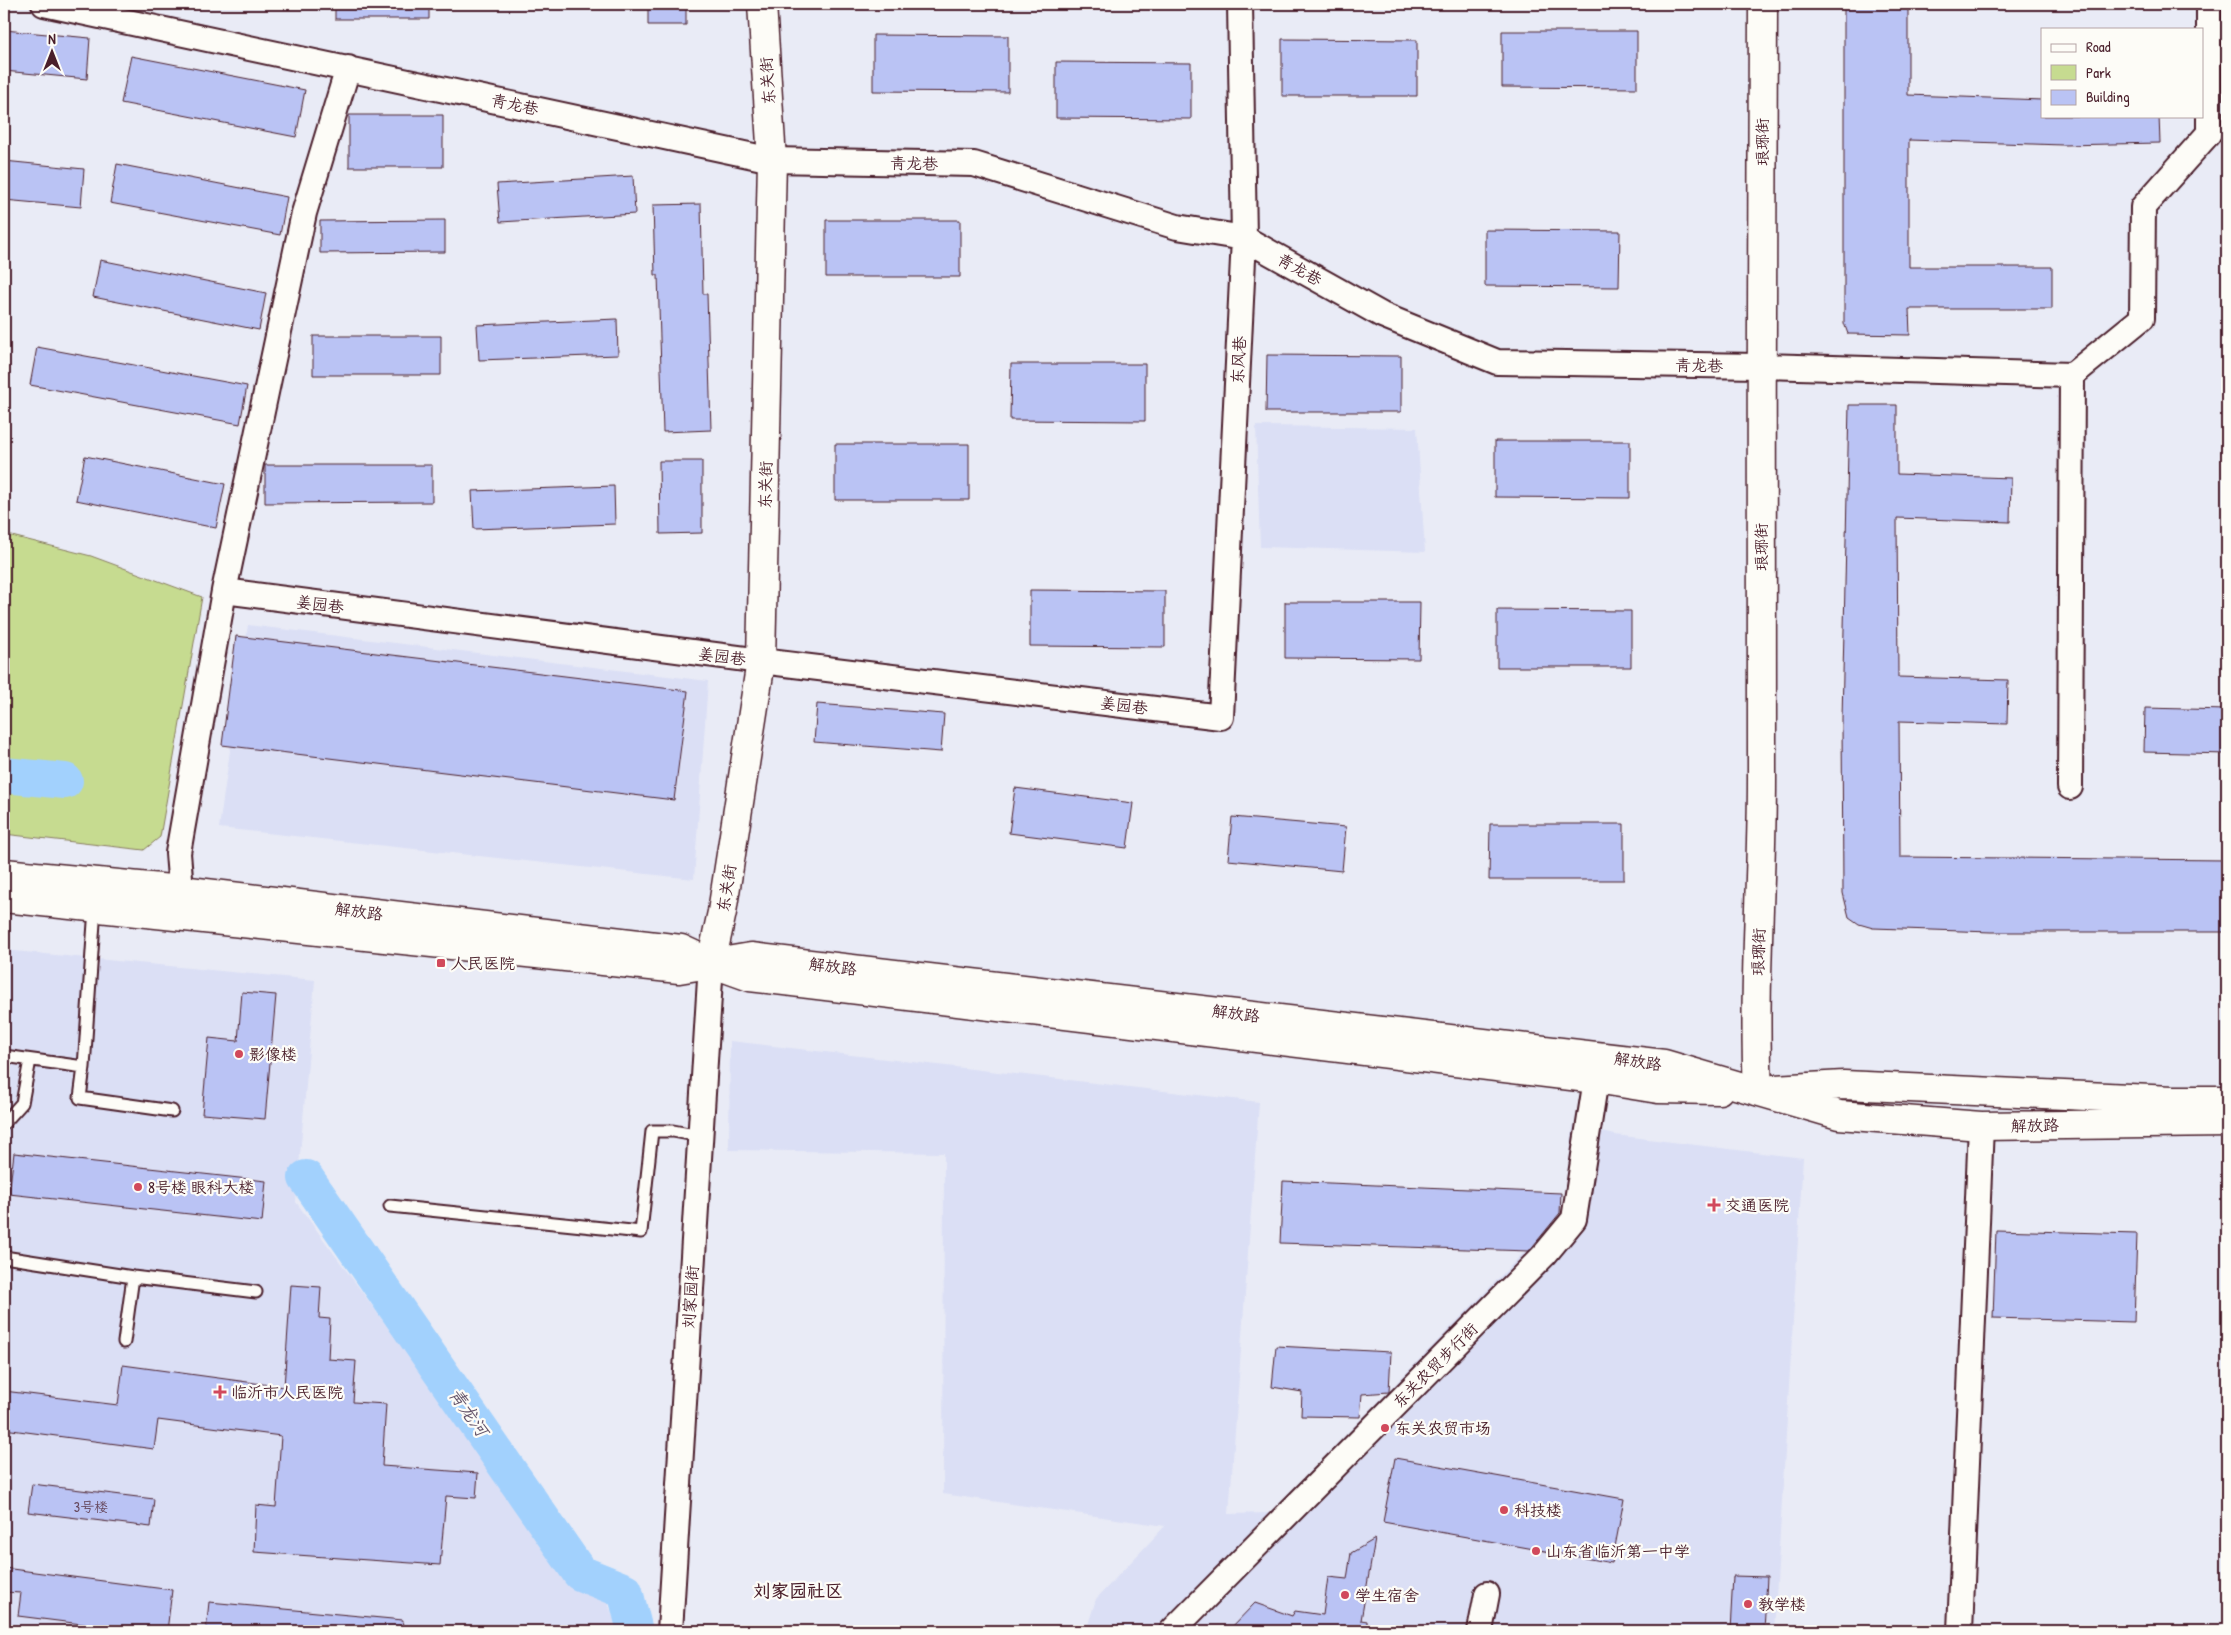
<svg xmlns="http://www.w3.org/2000/svg" width="2231" height="1635" viewBox="0 0 2231 1635" font-family="'Patrick Hand','LXGW WenKai TC',sans-serif">
<style>
.built{fill:#dbdff5}
.green{fill:#c6db90;stroke:#887d5e}
.lines{fill:none;stroke-linecap:round;stroke-linejoin:round}
.river{stroke:#a2d1fd;stroke-width:36}
.building{fill:#bac3f4;stroke:#4a1f2b}
.lane-casing{stroke:#4a1f2b;stroke-width:15}
.street-casing{stroke:#4a1f2b;stroke-width:28}
.secondary-casing{stroke:#4a1f2b;stroke-width:31}
.primary-casing{stroke:#4a1f2b;stroke-width:31}
.lane{stroke:#fdfcf7;stroke-width:11}
.street{stroke:#fdfcf7;stroke-width:24}
.secondary{stroke:#fdfcf7;stroke-width:28}
.primary{stroke:#fdfcf7;stroke-width:28}
.poi-dot{fill:#d1495b;stroke:#fdfcf7;stroke-width:2}
.labels{text-anchor:middle;dominant-baseline:central;stroke-width:4.5;stroke-linejoin:round;paint-order:stroke}
.number-label{font-size:14px;fill:#66485d}
.street-label{font-size:16px;fill:#4a1f2b;stroke:#fdfcf7}
.poi-label{font-size:16px;fill:#4a1f2b;stroke:#fdfcf7;text-anchor:start}
.water-label{font-size:18px;font-style:italic;fill:#64546a;stroke:#fdfcf7}
.neighbourhood-label{font-size:18px;font-weight:bold;fill:#4a1f2b;stroke:#fdfcf7}
</style>
<rect width="100%" height="100%" fill="#e9ebf6"/>
<filter id="ink" filterUnits="userSpaceOnUse"><feTurbulence type="fractalNoise" baseFrequency=".02" numOctaves="2"/><feDisplacementMap in="SourceGraphic" scale="10" xChannelSelector="R" yChannelSelector="G"/><feConvolveMatrix kernelMatrix="1 2 1 2 8 2 1 2 1" color-interpolation-filters="sRGB"/></filter>
<g filter="url(#ink)">
<!-- built -->
<path class="built" d="M1256 426 1417 428 1425 552 1260 547Z
M248 625 708 681 694 879 219 828Z
M4 950 315 980 296 1202 576 1583 606 1599 619 1631H4Z
M730 1041 1259 1102 1229 1514 1270 1513 1564 1211 1573 1125 1615 1135 1803 1158 1774 1631H1086L1096 1599 1165 1526 943 1494 944 1153 729 1150Z"/>
<!-- green -->
<path class="green" d="M4 534 91 556 202 597 160 837 144 850 4 834Z"/>
<g class="lines">
<!-- river -->
<path class="river" d="M4 775 65 781
M306 1178 580 1573 625 1591 635 1631"/>
</g>
<!-- building -->
<path class="building" d="M335 4H429V19H335Z
M648 4H686V25H648Z
M1844 4H1908V95L2042 100V116H2159L2160 143 2063 145 1909 140V267H2052V309H1909L1910 335 1848 334 1844 323Z
M4 30 90 38 87 79 4 71Z
M1502 31H1637V88L1502 87Z
M873 35 1008 36V92L873 91Z
M1282 39 1417 40V96H1282Z
M131 56 305 90 296 137 121 103Z
M1056 62 1191 63V119L1056 118Z
M349 115H443V167H349Z
M4 161 84 169 81 207 4 200Z
M117 164 287 197 280 235 110 203Z
M633 176 635 214 500 222 497 184Z
M701 204 703 294H707L711 430 663 432 658 275H655L653 205Z
M445 220V252L320 253V221Z
M826 220H960V277H826Z
M1485 230 1620 231 1619 287 1485 286Z
M100 260 266 293 259 330 93 297Z
M617 319 618 355 479 360 477 325Z
M313 336H441V375H313Z
M37 347 247 386 240 424 30 385Z
M1267 355 1401 356V412H1266Z
M1011 364H1145V421L1010 420Z
M1849 405H1897V474L2011 478 2010 522 1897 518 1898 677 2008 680 2007 724 1899 721 1900 857 2227 860V932H1991L1873 928 1859 924 1849 917 1843 893 1842 719Z
M1495 441H1630V498L1495 497Z
M835 444H969V500H835Z
M85 456 225 484 216 528 76 500Z
M659 461H702V533L660 534Z
M265 465H432V502L265 503Z
M614 486 615 524 474 529 472 491Z
M1030 590 1165 591V647L1030 646Z
M1285 602H1420L1419 659 1285 658Z
M1497 610 1631 611V667H1497Z
M236 636 688 691 674 800 222 745Z
M817 704 944 714 941 752 814 742Z
M2145 708 2227 710V754L2144 752Z
M1015 788 1133 803 1127 848 1009 833Z
M1232 817 1346 827 1342 871 1228 860Z
M1490 824H1624V880H1489Z
M242 992 276 995 265 1119 202 1114 209 1038 238 1041Z
M14 1153 266 1181 262 1222 9 1194Z
M1283 1181 1561 1193 1560 1213 1529 1251 1280 1243Z
M1996 1230 2137 1234 2134 1322 1993 1318Z
M291 1285 321 1287 319 1318 330 1319 328 1359 356 1361 353 1402 386 1404 382 1466 478 1473 476 1498 446 1496 440 1565 254 1552 256 1505 276 1507 281 1436 158 1420 154 1449 4 1429V1391L118 1405 123 1365 284 1387Z
M1276 1346 1391 1352 1389 1392 1362 1394 1360 1417 1301 1416 1302 1392 1272 1387Z
M1395 1458 1624 1499 1612 1563 1383 1522Z
M32 1484 154 1499 151 1527 28 1512Z
M1375 1539 1361 1620 1367 1621V1631H1228L1255 1603 1292 1616 1295 1611 1323 1615 1328 1577 1347 1579 1351 1553Z
M4 1568 172 1590 167 1631H137L18 1616 21 1593 4 1592Z
M1733 1576 1767 1577 1764 1631H1730Z
M209 1602 403 1620 402 1631H206Z"/>
<g class="lines">
<!-- lane casing -->
<g class="lane-casing">
<path id="lane" d="M95 908 84 1067 80 1098 172 1111
M4 1056 84 1067
M4 1123 22 1103 30 1060
M390 1206 641 1232 652 1131H673L700 1136
M4 1257 133 1277 256 1292
M124 1342 133 1277"/>
</g>
<!-- street casing -->
<g class="street-casing">
<path id="street" d="M44 4 772 160 974 164 1177 227 1244 238 1382 315 1497 362 1760 366 2072 375
M224 591 761 661 1221 717 1244 238 1240 4
M2070 787 2072 375 2142 318 2143 207 2209 133V4
M181 890 178 853 224 591 304 213 348 68
M670 1631 711 963
M1172 1631 1545 1254 1574 1219 1596 1079
M1480 1631 1487 1594
M1960 1631 1981 1126"/>
</g>
<!-- secondary casing -->
<g class="secondary-casing">
<path id="secondary" d="M711 963 722 912 761 661 772 160 762 4
M1758 1091C1753 987 1762 883 1762 779 1762 521 1761 262 1763 4"/>
</g>
<!-- primary casing -->
<g class="primary-casing">
<path id="primary" d="M4 873 181 890 681 949 711 963 750 977 1596 1079 1658 1089 1719 1090
M4 898 679 969 751 957 1664 1064 1839 1115 1981 1126 2227 1123
M1774 1089 1844 1085 2173 1100H2227"/>
</g>
<!-- lane -->
<use href="#lane" class="lane"/>
<!-- street -->
<use href="#street" class="street"/>
<!-- secondary -->
<use href="#secondary" class="secondary"/>
<!-- primary -->
<use href="#primary" class="primary"/>
</g>
</g>
<!-- markers -->
<g class="poi-dot">
<rect x="436" y="958" width="10" height="10" rx="2.5"/>
<circle cx="239" cy="1054" r="5"/>
<circle cx="138" cy="1187" r="5"/>
<path d="M1711.5 1197.5h5v5h5v5h-5v5h-5v-5h-5v-5h5z"/>
<path d="M217.5 1384.5h5v5h5v5h-5v5h-5v-5h-5v-5h5z"/>
<circle cx="1385" cy="1428" r="5"/>
<circle cx="1504" cy="1510" r="5"/>
<circle cx="1536" cy="1551" r="5"/>
<circle cx="1345" cy="1595" r="5"/>
<circle cx="1748" cy="1604" r="5"/>
</g>
<g class="labels">
<!-- number labels -->
<g class="number-label">
<text x="91" y="1506">3号楼</text>
</g>
<!-- street labels -->
<g class="street-label">
<text transform="translate(767 81) rotate(-94)">东关街</text>
<text transform="translate(515 104) rotate(12)">青龙巷</text>
<text transform="translate(1762 142) rotate(-90)">琅琊街</text>
<text transform="translate(914 163) rotate(1)">青龙巷</text>
<text transform="translate(1300 269) rotate(29)">青龙巷</text>
<text transform="translate(1238 360) rotate(-87)">东风巷</text>
<text transform="translate(1699 365) rotate(1)">青龙巷</text>
<text transform="translate(765 485) rotate(-89)">东关街</text>
<text transform="translate(1761 547) rotate(-90)">琅琊街</text>
<text transform="translate(320 604) rotate(7)">姜园巷</text>
<text transform="translate(722 656) rotate(7)">姜园巷</text>
<text transform="translate(1124 705) rotate(7)">姜园巷</text>
<text transform="translate(726 888) rotate(-81)">东关街</text>
<text transform="translate(359 911) rotate(7)">解放路</text>
<text transform="translate(1758 952) rotate(-89)">琅琊街</text>
<text transform="translate(833 966) rotate(7)">解放路</text>
<text transform="translate(1236 1013) rotate(7)">解放路</text>
<text transform="translate(1638 1061) rotate(8)">解放路</text>
<text transform="translate(2035 1125) rotate(-1)">解放路</text>
<text transform="translate(690 1297) rotate(-86)">刘家园街</text>
<text transform="translate(1435 1365) rotate(-45)">东关农贸步行街</text>
</g>
<!-- poi labels -->
<g class="poi-label">
<text x="451" y="963">人民医院</text>
<text x="249" y="1054">影像楼</text>
<text x="148" y="1187">8号楼 眼科大楼</text>
<text x="1725" y="1205">交通医院</text>
<text x="231" y="1392">临沂市人民医院</text>
<text x="1395" y="1428">东关农贸市场</text>
<text x="1514" y="1510">科技楼</text>
<text x="1546" y="1551">山东省临沂第一中学</text>
<text x="1355" y="1595">学生宿舍</text>
<text x="1758" y="1604">教学楼</text>
</g>
<!-- water labels -->
<g class="water-label">
<text transform="translate(469 1412) rotate(55)">青龙河</text>
</g>
<!-- neighbourhood labels -->
<g class="neighbourhood-label">
<text x="798" y="1590">刘家园社区</text>
</g>
</g>
<!-- margin -->
<rect width="2231" height="1635" fill="none" stroke="#fdfcf7" stroke-width="20"/>
<rect x="10" y="10" width="2211" height="1615" fill="none" stroke="#4a1f2b" stroke-width="2" filter="url(#ink)"/>
<!-- legend -->
<rect x="2041" y="28" width="162" height="90" fill="#fdfcf7" stroke="#b5a4a5"/>
<rect x="2051" y="44" width="25" height="8" fill="#fdfcf7" stroke="#b5a4a5"/>
<text x="2086" y="52" font-size="15" fill="#4a1f2b">Road</text>
<rect x="2051" y="65" width="25" height="15" fill="#c6db90" stroke="#b5a4a5"/>
<text x="2086" y="78" font-size="15" fill="#4a1f2b">Park</text>
<rect x="2051" y="90" width="25" height="15" fill="#bac3f4" stroke="#b5a4a5"/>
<text x="2086" y="102" font-size="15" fill="#4a1f2b">Building</text>
<!-- north arrow -->
<g transform="translate(52 52)" stroke="#fdfcf7" stroke-width="4" paint-order="stroke">
<path d="M0-4L9 19L0 12L-9 19Z" fill="#4a1f2b"/>
<text y="-8" font-size="14" font-weight="bold" text-anchor="middle" fill="#4a1f2b">N</text>
</g>
</svg>
